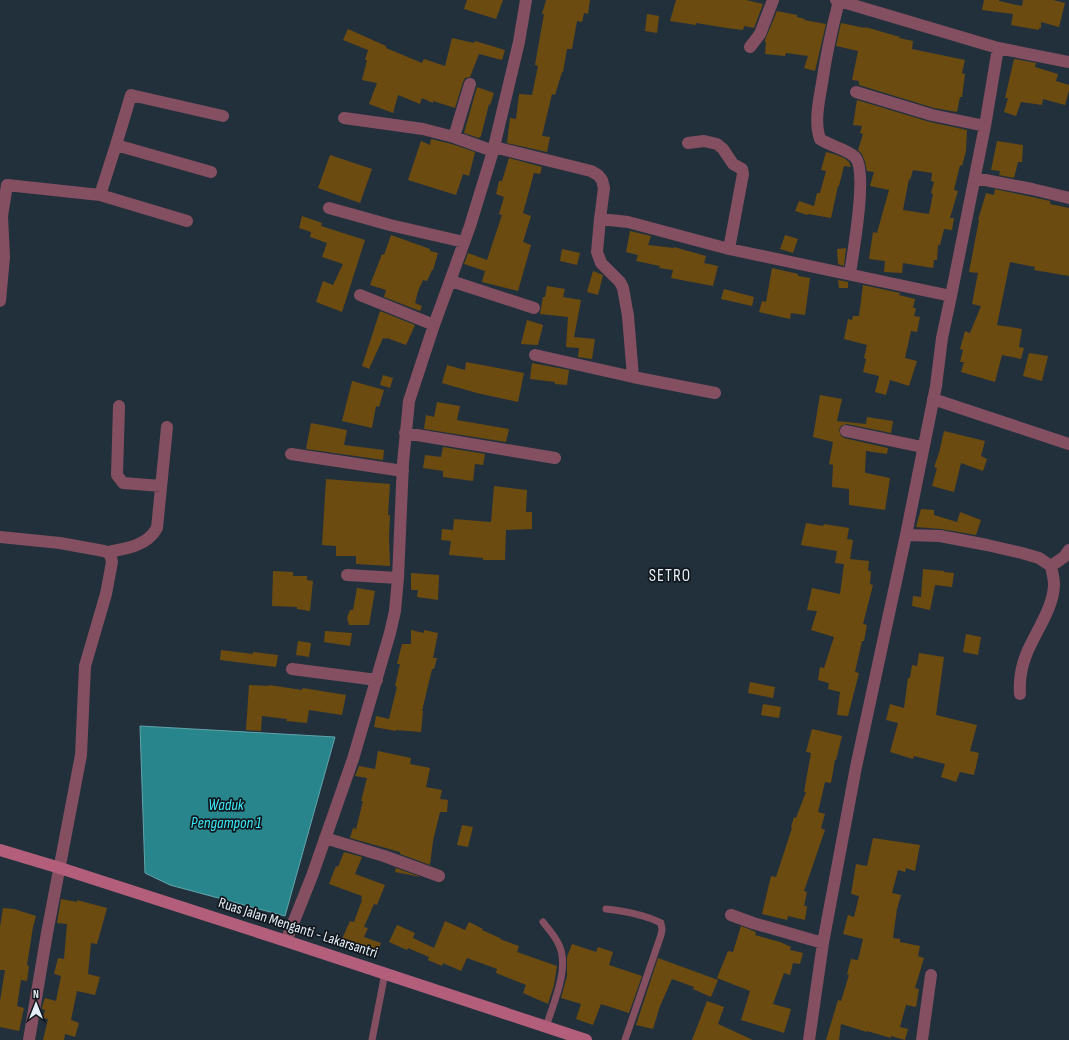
<svg xmlns="http://www.w3.org/2000/svg" width="1069" height="1040" viewBox="0 0 1069 1040" font-family="'Sofia Sans Condensed',sans-serif">
<style>
.water{fill:#28858c;stroke:#61a5ac}
.building{fill:#6c4b10;fill-rule:evenodd}
.lines{fill:none;stroke-linecap:round;stroke-linejoin:round}
.lane{stroke:#844f61;stroke-width:7}
.street{stroke:#844f61;stroke-width:12}
.secondary{stroke:#b35f7c;stroke-width:12}
.labels{text-anchor:middle;dominant-baseline:central;stroke-width:3.5;stroke-linejoin:round;paint-order:stroke}
.street-label{font-size:15px;fill:#e6eff7;stroke:#11171d}
.water-label{font-size:16px;font-style:italic;fill:#3ae9f7;stroke:#11171d}
.quarter-label{font-size:17px;letter-spacing:1px;fill:#e6eff7;stroke:#11171d}
</style>
<rect width="100%" height="100%" fill="#22303c"/>
<!-- water -->
<path class="water" d="M140 726 335 737 285 916 170 885 145 873Z"/>
<!-- building -->
<path class="building" d="M467 0H503L496 19 464 9Z
M546 0H590L588 14 584 13 582 22 577 21 572 49H567L563 72H562L555 95 552 94 542 136 550 137 547 152 507 143 510 118 516 119 519 94 532 95 538 66 535 65 544 14H542Z
M676 0H746L763 4 754 28 744 26 743 30 727 28 696 23V25L670 21Z
M984 0H999V1L1022 6 1023 0H1053L1065 3 1059 27 1041 22V28H1039V30L1011 25 1013 14 982 10Z
M777 11 797 15V17L805 19 804 20 826 24 815 71 804 68 808 56 786 53 785 56 765 54 766 42H765V40Z
M647 14 659 16 657 33 645 31Z
M841 23 865 28V27L900 37 899 38 913 41 912 49 965 60 962 73 965 74 962 97H960L957 112 934 108 859 85V81L852 80 858 51 836 46Z
M348 29 386 46V48L422 63 424 59 445 66 452 38 474 43 475 41 505 50 502 60 479 54 470 77 465 78 463 82 455 108 433 101V103L422 98 420 104 398 95 393 113 369 104 377 83 362 80 367 60H365L368 50 343 40Z
M1014 59 1036 63 1035 67 1058 74 1056 81 1069 85V90L1065 105 1043 99 1042 105 1021 102 1016 116 1004 112 1008 98H1005Z
M477 87 494 93 490 105 489 104 481 136 479 138 464 133Z
M857 100 930 122 967 130 966 151 962 166 960 165 954 190 958 191 950 218H954L952 230 944 229 940 245H938L937 260H934L933 268 903 263 902 273 884 272 885 261 869 259 873 232 877 233 889 190 870 186 874 172 867 171 865 162 862 154 858 150 863 134 860 133 862 126 853 125ZM913 170 932 173 931 181 934 182 931 193 933 194 929 214 903 210 909 179 910 180Z
M431 139 452 144 475 152 469 176 463 174 456 195 408 180 421 141 430 145Z
M997 141 1023 145 1022 162H1018L1014 178 999 175 1000 171 991 170Z
M826 152 834 154 844 158 849 162 851 167 844 166 839 186H838L831 218 808 214 807 215 795 211 799 201 814 206 817 193H820L826 171 821 170Z
M330 155 372 169 360 203 318 188Z
M509 158 542 167 540 174 534 173 523 213 531 216 523 242 531 245 518 291 482 282 485 271 464 264 468 253 487 260 502 215 499 214 504 197 496 194 499 181H502Z
M995 189 1050 201V204L1069 208V276L1034 270 1035 267 1010 262 997 325 1022 329 1019 347 1024 348 1021 359 1002 355 995 382 961 372 964 362H960L963 350 960 349 965 331 970 333 981 306 972 304 978 273 969 272 979 220H978L986 193 994 195Z
M302 216 322 223 321 226 365 240 342 312 316 302 323 281 333 285 343 264 322 257 327 243 310 237 311 232 299 228Z
M630 231 651 236 648 245 674 248V247L706 256 704 263 718 266 713 286 671 278 673 270 659 268 660 266 636 261 638 255 626 252Z
M391 235 430 249V251L438 253 433 270H432L427 281 423 280 418 291 415 303 422 306 420 311 384 297 386 290 370 285 382 254 384 255Z
M785 235 798 239 793 253 780 249Z
M846 248 844 266 838 264 837 249Z
M562 249 580 253 577 265 560 261Z
M772 268 798 274V276L810 278 805 315 791 313 790 319 759 312 762 301 766 302Z
M593 271 603 275 598 295 587 292Z
M838 280 848 282V288H839Z
M863 285 900 293 899 295 915 299 913 308H916L914 316 920 317 917 332 911 331 905 358 917 361 909 386 890 380 886 395 875 392 879 376 863 372 866 359 864 358 867 345 844 339 848 319 852 320 853 316H859Z
M547 286 565 289 563 297 581 300 574 337 595 339 592 359 578 357 579 348 566 347 568 317 540 314 543 297H545Z
M724 289 754 297 752 306 721 299Z
M380 311 415 325 406 345 387 338V339L383 338 369 369 362 366Z
M527 320 543 325 538 345 521 344Z
M1029 353 1048 356 1042 381 1023 376Z
M466 362 524 373 518 402 477 393 442 383 447 365 465 370Z
M532 363 569 370 567 385 555 384V382L530 379Z
M383 375 393 378 390 388 380 385Z
M352 381 384 390 379 407 376 406 372 428 342 421Z
M820 395 842 399 837 421 866 424 867 417 893 421 891 433 847 424 841 426 839 430 841 436 844 438 888 448 887 454 866 451 865 472 866 473 890 478 885 510 849 505V489L832 487 833 465 829 464 833 442 813 437Z
M437 402 460 406 457 420 509 429 506 442 424 429 426 415 434 417Z
M311 423 347 430 344 445 384 450 383 460 306 449Z
M944 431 985 441 981 456 987 459 983 471 961 463 954 492 932 486 937 468 934 467 939 453Z
M443 447 485 454 483 465 475 464 473 481 443 477V471L423 468 425 455 441 457Z
M326 479 390 484 388 515H390L389 536 390 566 356 564V556H336V546L322 545Z
M494 486 527 490 526 512H532V529L506 530 505 560H483V558L449 555 451 541 441 540 442 529 453 530 454 519 491 522Z
M921 509 934 510V515L957 522 960 512 981 520 976 535 941 529 916 527Z
M806 523 823 526 824 524 849 528 847 539 853 540 850 559 869 561 868 571H871L870 584 873 585 863 624 867 625 864 641H862L855 672 859 673 848 716 837 715 840 692 828 689 829 683 818 680 820 667 824 668 834 637 811 630 817 611 807 610 812 588 840 594 844 564 835 563 837 551 801 545Z
M923 569 944 571V572L954 573 952 587 935 585 930 610 912 606 913 596 921 597Z
M273 571 293 572V576H307V580L313 581 310 611 297 609V607L272 606Z
M411 573 439 575 438 600 417 597 418 590H411Z
M357 588 375 591 369 625H349L347 618 350 610H353Z
M411 630 424 633V630L438 633 433 658H437L434 669H432L422 711H423L421 732 396 730V731L374 727 376 716 389 719 397 687 395 686 400 664H397L402 644H411Z
M325 631 352 633 350 646 324 642Z
M966 634 981 637 978 655 963 652Z
M298 641 311 643 309 657 296 655Z
M221 650 253 654V652L278 655 276 667 220 660Z
M919 653 944 657 936 715 977 725 970 751 979 753 974 775 960 772 956 782 941 777 945 764 914 756 913 759 890 752 898 723 886 720 890 704 904 708 908 678H910L912 665 917 666Z
M750 682 775 687 773 698 748 693Z
M249 685 269 686V685L302 690 303 688 346 695 342 715 309 710 307 723 286 721 287 719 262 716 261 731 246 730Z
M763 704 781 707 779 718 761 715Z
M812 729 842 736 836 760H835L831 783 825 782 818 812 825 814 821 828 825 830 804 891 807 892 804 906H807L805 920 788 916 787 920 762 914 771 876 776 877 792 828 791 827 794 817 796 818 806 792H804L811 753 806 752Z
M378 751 411 758 410 764 430 768 426 787 442 790 440 799 448 800 447 812H440L433 841 430 865 400 854V852L350 838 353 828 356 829 363 801H361L367 778 355 776 359 766 375 769Z
M462 825 473 827 468 847 457 845Z
M873 838 920 845 915 871 906 868 905 872 898 870 892 893 901 895 897 909 893 938 900 939V942L920 946 918 956 924 958 915 988 919 989 916 1007 906 1005 900 1027 908 1029 905 1040 891 1036V1038L867 1031V1032L841 1024 839 1040H826L838 1000 841 1001 849 975 847 974 851 959 858 960 863 939 843 934 848 915 854 917 859 896 851 894 856 864 867 866Z
M344 852 362 857 355 874 385 885 377 905 374 904 364 927 368 928 364 937 381 943 377 953 355 945 354 947 341 941 350 921 354 922 362 900 361 899 362 896 329 884 336 866 338 867Z
M396 868 421 877 395 872Z
M61 899 77 902V900L107 908 97 944 91 943 88 974 100 977 95 995 77 991 71 1020 79 1023 75 1037 65 1034 64 1040H43L48 1019 43 1018 45 1010 42 1009V1007L45 998 56 1001 61 976 54 974 58 958 64 959 67 924 57 923Z
M3 908 14 909 36 916 33 927 27 965 29 966 27 981 21 980 17 1006 24 1008 19 1031 0 1027V1001L5 970H0V927Z
M445 921 465 930 469 922 483 929 482 930 500 938V939L519 946 517 952 557 966 554 985 548 1004 523 993 526 985 496 973 497 969 467 958 461 971 443 963 442 966 428 960 429 957 408 948 407 950 389 942 397 925 415 933 413 938 434 948Z
M741 926 756 932 755 935 780 942 791 947 790 950 803 953 800 964 793 963 790 975 784 973 773 1004 791 1009 784 1033 741 1020 750 991 717 978 728 951 733 952Z
M572 944 596 952 598 947 613 952 609 965 642 976 629 1013 601 1004 593 1025 576 1019 581 1004 561 998 567 976V957Z
M658 958 718 980 711 997 693 989 694 987 672 979 660 1006 653 1029 636 1025Z
M707 1001 724 1007 718 1024 753 1040H692Z"/>
<g class="lines">
<!-- lane -->
<path class="lane" d="M606 909C625 911 643 914 661 923L662 930 661 935 625 1040
M543 922C549 930 556 937 559 945 570 968 553 1004 546 1027
M372 1040 385 973"/>
<!-- street -->
<path class="street" d="M836 0 998 48 1069 62
M839 1C832 28 826 56 822 83 819 101 814 122 820 139 830 146 847 149 855 157 868 171 853 253 850 273
M750 47 760 34 773 0
M856 92 932 115 985 126
M344 118 423 129 454 137 493 151
M454 137 470 84
M688 143 704 141 717 144 723 149 733 164 742 169 743 174 729 249
M116 145 131 95 223 116
M494 147 591 171 598 175 602 180 604 188 600 219 597 252 601 263 620 282 623 288 628 316 633 377
M975 178 1032 189 1069 198
M100 195 116 145 211 172
M329 208 390 225 464 242
M600 219 628 222 729 249 951 296
M451 281 534 308
M360 295 434 325
M0 301 4 257 2 216 7 185 100 195 187 221
M535 355 633 377 715 393
M933 399 1069 444
M119 406 117 475 123 483 161 486
M846 431 922 447
M405 433 555 458
M291 454 403 471
M906 535 940 536 987 545 1022 553 1039 558 1051 566
M0 537 60 543 104 551 110 554 112 562 106 594 85 666 81 755 47 933 29 1040
M107 552C126 549 147 546 157 528L167 427
M1051 566 1064 557 1069 550
M347 575 398 578
M292 669 377 680
M1020 694C1019 680 1021 668 1026 655 1034 634 1054 608 1054 584 1054 578 1052 572 1051 566
M325 838 384 856 439 876
M731 915 753 923 823 943
M286 941 312 876 353 759 390 633 395 611 398 578 403 463 409 401 434 325 470 226 493 151 519 42 526 0
M809 1040 823 943 856 767 906 535 936 386 942 338 951 296 985 126 998 48
M922 1040 931 975"/>
<!-- secondary -->
<path class="secondary" d="M0 850 60 868 286 941 586 1040"/>
</g>
<g class="labels">
<!-- street labels -->
<g class="street-label">
<text transform="translate(298 928) rotate(18)">Ruas Jalan Menganti - Lakarsantri</text>
</g>
<!-- water labels -->
<g class="water-label">
<text x="226" y="805">Waduk<tspan x="226" dy="18">Pengampon 1</tspan></text>
</g>
<!-- quarter labels -->
<g class="quarter-label">
<text x="670" y="576">SETRO</text>
</g>
</g>
<!-- north arrow -->
<g transform="translate(36 1004)" stroke="#11171d" stroke-width="3" paint-order="stroke">
<path d="M0-3L7 15L0 10L-7 15Z" fill="#e6eff7"/>
<text y="-6" font-size="11" font-weight="bold" text-anchor="middle" fill="#e6eff7">N</text>
</g>
</svg>
